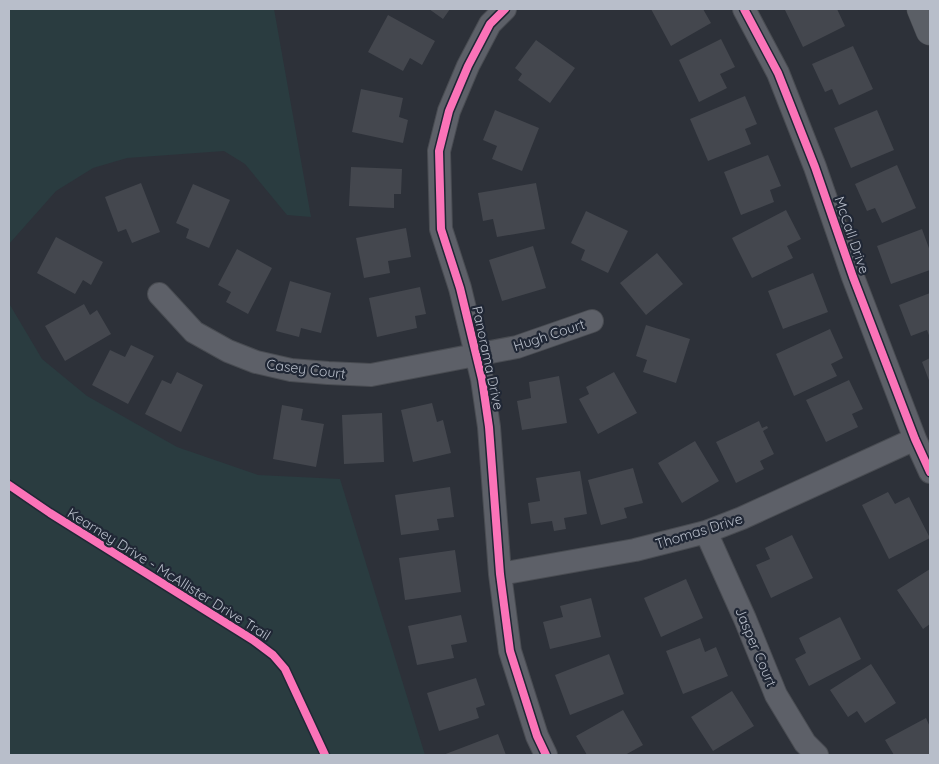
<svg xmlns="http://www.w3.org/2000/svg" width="939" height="764" viewBox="0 0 939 764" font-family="Quicksand,sans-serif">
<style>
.green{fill:#2a3c40}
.building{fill:#44474e}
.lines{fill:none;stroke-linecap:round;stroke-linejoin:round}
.street-casing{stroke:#494c52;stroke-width:24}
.secondary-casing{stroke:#494c52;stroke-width:29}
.street{stroke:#5d6068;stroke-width:22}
.secondary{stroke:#5b5f66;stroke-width:28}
.cycleway-casing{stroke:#202735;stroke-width:11}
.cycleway{stroke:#fb73b8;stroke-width:8}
.labels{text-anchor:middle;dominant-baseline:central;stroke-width:4.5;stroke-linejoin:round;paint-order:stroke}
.street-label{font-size:14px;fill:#b8beca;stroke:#202735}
</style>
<rect width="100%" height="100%" fill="#2d3139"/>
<!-- green -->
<path class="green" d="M9 9H274L311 217 287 215 245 164 224 151 127 158 93 168 56 191 9 244Z
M9 299 10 305 42 359 87 396 177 447 258 475 340 479 425 755H9Z"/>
<!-- building -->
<path class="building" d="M429 9H450L443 19Z
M651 9H703L711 23 671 46Z
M787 9H837L845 26 803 47 785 10Z
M388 15 435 41 422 65 410 58 403 71 368 52Z
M721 39 735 67 720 74 727 88 699 102 679 60Z
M536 40 575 68 550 103 518 80 522 74 515 68Z
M853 46 873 89 839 105 832 89 825 92 812 64Z
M361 89 403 98 399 117 408 120 403 143 352 132Z
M745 96 757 124 745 129 751 144 708 161 690 119Z
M495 110 539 128 522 171 492 159 497 146 483 140Z
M877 110 894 150 851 168 834 128Z
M768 155 781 186 770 190 774 202 741 215 724 172Z
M897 165 916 208 882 223 875 208 867 211 855 184Z
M351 167 402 169 401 194H394V208L349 206Z
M141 183 160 232 132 243 126 229 118 232 105 197Z
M536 183 545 229 497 237 493 219 483 221 478 193Z
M193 184 230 200 209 248 186 238 189 229 176 223Z
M786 210 801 239 787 246 793 258 752 278 732 238Z
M586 211 628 231 608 273 581 260 585 250 571 243Z
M406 228 411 257 388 261 390 273 364 278 356 238Z
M922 229 930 251V270L891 284 877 246Z
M56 237 103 262 91 285 83 280 75 294 37 273Z
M533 246 546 288 502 301 489 260Z
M237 249 272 268 248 314 226 302 231 292 218 285Z
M657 253 683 284 646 315 620 283Z
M813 273 828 312 783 329 768 291Z
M290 281 331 293 321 333 301 328 299 337 276 331Z
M420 287 426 314 415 316 417 328 377 337 369 298Z
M930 293V338L927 330 911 336 899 305Z
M84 304 90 315 97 310 111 334 65 361 45 326Z
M646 325 690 339 676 383 643 372 647 360 636 356Z
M830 329 843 358 831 364 837 376 794 396 776 354Z
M131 345 154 356 128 404 92 385 110 350 125 357Z
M930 358V383L922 362Z
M177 372 203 385 181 432 145 414 162 380 171 384Z
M614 372 637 413 598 434 579 399 589 394 586 387Z
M559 376 567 423 522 430 517 401 531 398 529 382Z
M849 380 863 409 852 414 858 427 826 442 806 400Z
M432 403 437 422 443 420 451 453 413 462 401 410Z
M282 405 303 409 301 420 324 424 316 467 273 459Z
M382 413 384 462 344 464 342 415Z
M759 421 762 428 767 426 768 428 763 431 774 454 760 461 764 469 736 483 716 442Z
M695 441 719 481 682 503 658 463Z
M633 468 643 503 624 508 627 518 601 525 588 480Z
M580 471 587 514 564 518 566 529 554 531 552 521 531 524 528 503 540 501 536 478Z
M450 487 454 517 437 519 439 530 401 535 395 495Z
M888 492 895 504 909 497 930 538 889 559 862 505Z
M792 535 813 578 771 598 756 565 770 559 765 548Z
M455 550 461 592 405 600 399 558Z
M930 569V624L923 629 897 590Z
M686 579 703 618 661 637 644 598Z
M591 598 601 637 550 649 543 622 563 617 560 606Z
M461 615 467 642 451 645 454 658 417 665 408 626Z
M840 617 861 659 809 686 795 659 806 653 799 638Z
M700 638 705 652 716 647 728 676 683 694 666 651Z
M609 654 624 694 570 715 555 675Z
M871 664 896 703 865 723 857 711 848 717 830 690Z
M476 678 485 705 476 708 479 718 439 731 427 693Z
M732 691 754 726 713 751 691 717Z
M623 710 643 745 625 755H598L597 754 595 755H587L576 736Z
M926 718 930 727V755H894L885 740Z
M498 734 506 755H443Z"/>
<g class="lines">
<!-- street casing -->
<g class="street-casing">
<path id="street" d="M505 9 490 24 468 66 449 111 439 151 441 229 460 288 482 379 489 427 500 574 510 651 537 736 546 755
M744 9 778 73 815 167 853 277 915 439 930 472
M159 294 194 332 228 351 256 362 291 370 328 373 371 375 517 347 592 321
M706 532 745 619 776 695 805 743 817 755
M500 574 635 550 706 532 742 518 915 439"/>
</g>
<!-- secondary casing -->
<g class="secondary-casing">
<path id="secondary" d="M921 9 930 31"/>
</g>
<!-- street -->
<use href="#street" class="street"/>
<!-- secondary -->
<use href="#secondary" class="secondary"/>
<!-- cycleway casing -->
<g class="cycleway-casing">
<path id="cycleway" d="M505 9 490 24 468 66 449 111 439 151 441 229 460 288 482 379 489 427 500 574 510 651 537 736 546 755
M744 9 778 73 815 167 853 277 915 439 930 472
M9 485 50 513 253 640 273 655 285 669 325 755"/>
</g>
<!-- cycleway -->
<use href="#cycleway" class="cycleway"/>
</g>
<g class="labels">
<!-- street labels -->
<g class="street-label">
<text transform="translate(852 235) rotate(71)">McCall Drive</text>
<text transform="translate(549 335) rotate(-18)">Hugh Court</text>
<text transform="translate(488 358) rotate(78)">Panorama Drive</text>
<text transform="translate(306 369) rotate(7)">Casey Court</text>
<text transform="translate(699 531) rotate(-17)">Thomas Drive</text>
<text transform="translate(169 574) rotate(32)">Kearney Drive - McAllister Drive Trail</text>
<text transform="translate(756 647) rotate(67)">Jasper Court</text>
</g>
</g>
<!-- border -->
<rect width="939" height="764" fill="none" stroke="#b8beca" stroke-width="20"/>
</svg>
